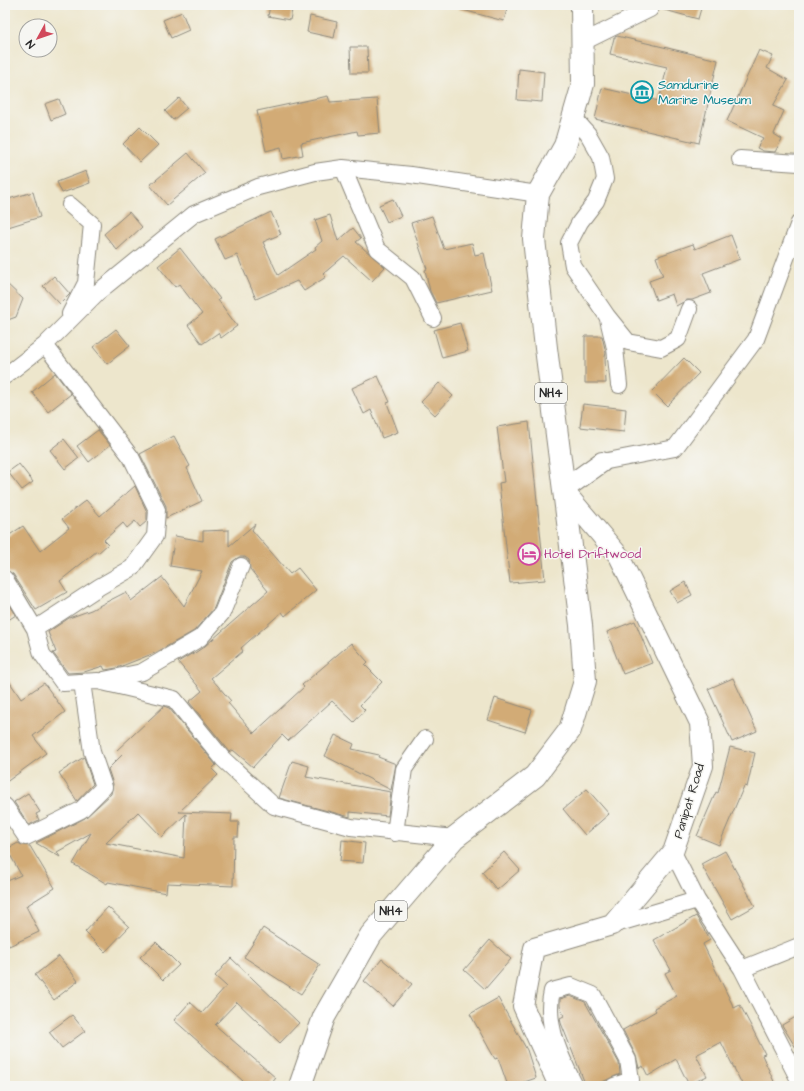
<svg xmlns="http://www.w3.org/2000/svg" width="804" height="1091" viewBox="0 0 804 1091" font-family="'Architects Daughter',sans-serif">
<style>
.building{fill:#d2ab76;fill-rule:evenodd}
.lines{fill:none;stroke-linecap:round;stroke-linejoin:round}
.minor-casing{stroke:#8c887c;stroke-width:18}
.tertiary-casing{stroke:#8c887c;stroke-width:22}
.trunk-casing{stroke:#8c887c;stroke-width:24}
.minor{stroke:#fff;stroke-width:16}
.tertiary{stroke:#fff;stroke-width:20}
.trunk{stroke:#fff;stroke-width:22}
.labels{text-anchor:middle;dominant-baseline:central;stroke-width:3;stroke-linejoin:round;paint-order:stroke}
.shield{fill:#f6f6f2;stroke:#686867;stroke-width:1}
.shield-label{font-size:12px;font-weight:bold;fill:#2b2b2b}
.culture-label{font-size:13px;fill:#0d838f;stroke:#f6f6f2;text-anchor:start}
.hotel-label{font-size:13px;fill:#b23c85;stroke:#f6f6f2;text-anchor:start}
.street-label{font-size:13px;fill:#2b2b2b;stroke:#f6f6f2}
</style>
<rect width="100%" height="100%" fill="#f6f6f2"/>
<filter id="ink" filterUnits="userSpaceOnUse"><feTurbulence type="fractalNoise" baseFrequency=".025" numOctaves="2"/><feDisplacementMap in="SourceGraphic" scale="8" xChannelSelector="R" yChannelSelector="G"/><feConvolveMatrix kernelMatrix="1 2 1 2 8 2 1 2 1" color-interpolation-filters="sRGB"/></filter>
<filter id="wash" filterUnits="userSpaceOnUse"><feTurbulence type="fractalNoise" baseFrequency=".012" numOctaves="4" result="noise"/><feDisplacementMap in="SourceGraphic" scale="16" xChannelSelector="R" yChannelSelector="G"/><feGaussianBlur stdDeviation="0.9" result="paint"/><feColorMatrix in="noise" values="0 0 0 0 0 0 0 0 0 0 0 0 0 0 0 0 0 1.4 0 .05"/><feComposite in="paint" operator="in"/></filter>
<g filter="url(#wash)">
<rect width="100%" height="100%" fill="#ede6cc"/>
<g id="blocks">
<!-- building -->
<path class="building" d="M270 5H293L290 20 268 16Z
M460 5H508L504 21 459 9Z
M661 5H702L698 19 661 9Z
M182 12 189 30 171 38 163 20Z
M310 16 337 22 334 38 307 32Z
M617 36 718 60 699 143 595 119 602 88 659 101 667 67 610 54 614 38Z
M350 47H367L368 73H351Z
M759 50 773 56 767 68 788 80 773 106 784 111 774 134 782 139 775 152 763 151 757 148 763 138 727 121Z
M519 69 544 72 542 102 517 100Z
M328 96 330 102 377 99 380 133 358 135 357 131 301 143 303 155 283 159 281 147 266 151 257 111Z
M179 98 187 108 173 120 165 111Z
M59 99 65 114 51 120 45 104Z
M140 127 158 145 140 162 123 144Z
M188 153 205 173 167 205 150 185Z
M86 171 90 183 62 193 57 182Z
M33 192 40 217 5 228V200Z
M393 199 401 216 387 222 379 205Z
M129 212 142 227 117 250 104 234Z
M271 212 281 234 263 242 278 275 316 249 315 247 322 241 315 220 330 215 338 241 353 228 361 238 356 242 385 267 372 281 344 256 323 274 326 277 304 291 297 281 256 299 237 255 225 260 215 239Z
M432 216 444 249 472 243 475 255 484 253 492 290 436 303 430 291 425 270 427 269 411 223Z
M731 235 740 259 703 273 711 293 692 300H687L676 306 672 294 656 300 649 281 663 276 656 257 693 244 695 249Z
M180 248 220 299 218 300 237 326 221 338 218 333 202 344 188 325 202 314 179 284 175 287 158 266Z
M54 276 70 294 60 304 43 286Z
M5 282 23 299 16 317 5 321Z
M460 323 468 351 442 358 434 330Z
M116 329 130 346 107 364 93 347Z
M585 336H602L606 353 605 357 606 383H585Z
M684 358 699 373 667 406 652 391Z
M55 373 71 394 48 412 32 392Z
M378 376 390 402 387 403 398 432 382 438 371 410 364 414 352 388Z
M439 383 453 396 435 415 421 402Z
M583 404 626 409 624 432 580 427Z
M529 422 545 580 510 583 499 483 504 482 497 427Z
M98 430 110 445 89 462 77 446Z
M174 436 190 466 187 468 202 501 166 518V506L140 454Z
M64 439 79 458 65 469 50 450Z
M19 464 33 482 22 490 8 472Z
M135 486 147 512V521L140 527 135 521 127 528 123 523 104 540 108 544 98 553 97 551 60 581 67 592 36 610 13 574 5 570V538L23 526 40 551 69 528 62 519 86 500 100 516Z
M255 524 252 530 290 574 298 568 316 590 285 616 282 612 241 648 243 651 211 678 231 701 228 703 254 733 304 687 302 685 351 643 368 662 365 665 382 682 360 705 365 710 354 722 332 701 288 741 282 735 253 767 233 750 230 752 189 702 202 691 178 662 193 653 192 655 205 646 268 591 250 569 249 560 245 557H239L232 562 214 608 194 631 157 652 117 668 105 670 103 666 84 672 68 673 53 653 56 652 48 632 69 618 91 610 126 592 131 601 162 577 184 606 202 571 170 566 175 536 203 541V531L229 530V546Z
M685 582 692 595 677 603 670 591Z
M5 597 16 615 5 622Z
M635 621 652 663 623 674 607 632Z
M5 675 21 699 44 683 65 712 33 736 46 753 5 783Z
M733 678 757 731 732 742 708 689Z
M495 698 532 710 525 732 488 720Z
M164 706 169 708 216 765 212 769 218 775 179 812 232 814 231 822H239L238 837H234L233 886 167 883 166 893 108 882 107 884 73 864 91 833 57 852 60 857 36 843 85 818 111 794 113 784 108 769 122 755 117 750ZM138 812 162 837 186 814 184 858 106 843Z
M335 735 354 744 352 749 379 755 378 757 396 764 391 790 325 756Z
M730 747 755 753 747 787 744 786 719 845 697 836 716 792 718 793Z
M84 757 93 784 77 801 59 773Z
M292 761 309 766 306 777 391 792 388 816 350 812V817L279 798Z
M587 789 609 814 585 835 563 809Z
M28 793 40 812 36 814 39 820 29 825 14 802Z
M342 840 365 843 363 863 340 861Z
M18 843 22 845 30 846 55 888 26 906 39 932 9 946 5 938V882L21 875 7 849Z
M725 851 755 906 732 919 701 864Z
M504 852 520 870 497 890 482 872Z
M108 907 129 927 105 952 85 932Z
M696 916 710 940 703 944 734 1008 740 1005 751 1026 765 1054 762 1055 776 1086H743L721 1042 696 1055 707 1076 689 1085 676 1059 648 1076 643 1066 639 1068 636 1056 623 1030 656 1011 654 1008 677 996 665 973 671 970 654 940Z
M263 928 320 965 301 994 244 957Z
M490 940 511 959 485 989 464 970Z
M156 942 179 965 163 980 140 957Z
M59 956 78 981 54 1000 35 975Z
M231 958 299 1023 280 1043 237 1002 215 1025 276 1078 269 1086H238L243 1081 174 1020 190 1002 202 1013 226 986 215 976Z
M382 959 412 984 393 1006 364 981Z
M570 996 585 1002 619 1063 620 1074 593 1086H586L561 1023 560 1018 564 1016 560 1006V999Z
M498 998 527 1050 536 1078 513 1086H508L498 1058 495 1059 470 1014Z
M72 1015 85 1031 62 1048 49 1032Z
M799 1015V1053L782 1025Z"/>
</g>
</g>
<g filter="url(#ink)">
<use href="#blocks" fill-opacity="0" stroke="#8c887c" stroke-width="1"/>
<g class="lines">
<!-- minor casing -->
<g class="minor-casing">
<path id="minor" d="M583 42 650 9 652 5
M573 117 588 134 601 157 605 179 596 201 580 222 569 243 573 266 607 316 628 342 661 348 678 339 689 309
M740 159 799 163
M343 168 377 249 413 278 433 318
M70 314 86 283 92 224 70 205
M608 319 615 348 619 385
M45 345 97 293 194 214 258 187 315 172 343 168 411 175 538 194
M5 376 45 345 131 457 157 510 155 536 132 568 99 587 35 629 42 654 63 683 98 681 174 699 223 759 274 806 351 827 454 838
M602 462 675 448 756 339 799 223
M5 579 35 629
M104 680 142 672 200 638 222 613 241 566
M5 806 26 837 81 810 104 787 92 752 82 682
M395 833 404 769 425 739
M673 852 697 900 742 969 799 946
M612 925 697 900
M742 969 799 1080
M575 1086C561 1058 544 1023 552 991L571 986 593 995 628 1060 631 1080 614 1086"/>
</g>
<!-- tertiary casing -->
<g class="tertiary-casing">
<path id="tertiary" d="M559 1086 523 1006 534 948 612 925 673 852 703 766 700 723 619 556 563 490 602 462"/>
</g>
<!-- trunk casing -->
<g class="trunk-casing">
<path id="trunk" d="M300 1086 324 1017 371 935 454 838 535 776 570 730 585 681 581 625 546 348 534 239 538 194 565 146 583 84 582 5"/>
</g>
<!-- minor -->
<use href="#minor" class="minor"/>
<!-- tertiary -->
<use href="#tertiary" class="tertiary"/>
<!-- trunk -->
<use href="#trunk" class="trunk"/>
</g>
</g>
<!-- icons -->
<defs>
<g id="museum-ring" transform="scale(1.15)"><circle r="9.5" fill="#f6f6f2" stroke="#0f9aa8" stroke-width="1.5"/><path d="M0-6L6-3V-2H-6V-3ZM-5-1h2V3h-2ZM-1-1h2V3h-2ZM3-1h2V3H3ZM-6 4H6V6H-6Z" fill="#0f9aa8"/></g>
<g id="hotel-ring" transform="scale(1.15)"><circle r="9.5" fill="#f6f6f2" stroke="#d1479c" stroke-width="1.5"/><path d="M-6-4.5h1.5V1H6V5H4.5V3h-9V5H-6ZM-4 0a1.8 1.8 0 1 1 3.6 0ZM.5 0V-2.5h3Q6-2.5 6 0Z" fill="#d1479c"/></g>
</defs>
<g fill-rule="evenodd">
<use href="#museum-ring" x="642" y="92"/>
<use href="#hotel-ring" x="529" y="554"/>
</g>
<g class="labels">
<!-- shield labels -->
<g class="shield">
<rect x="535" y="383" width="32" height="20" rx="3"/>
<rect x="375" y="901" width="32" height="20" rx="3"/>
</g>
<g class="shield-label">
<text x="551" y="393">NH4</text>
<text x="391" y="911">NH4</text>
</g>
<!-- culture labels -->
<g class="culture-label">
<text x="658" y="85">Samdurine<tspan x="658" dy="15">Marine Museum</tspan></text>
</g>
<!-- hotel labels -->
<g class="hotel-label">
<text x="544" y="554">Hotel Driftwood</text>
</g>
<!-- street labels -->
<g class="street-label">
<text transform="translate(689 801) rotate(-73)">Panipat Road</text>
</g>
</g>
<!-- margin -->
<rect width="804" height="1091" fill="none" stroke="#f6f6f2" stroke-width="20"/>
<!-- north arrow -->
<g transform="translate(38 38) rotate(230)"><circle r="19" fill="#f6f6f2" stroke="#a5a5a2"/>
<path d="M0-3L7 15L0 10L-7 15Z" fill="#d1495b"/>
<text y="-6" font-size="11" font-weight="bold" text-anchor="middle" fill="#2b2b2b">N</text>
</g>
</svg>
